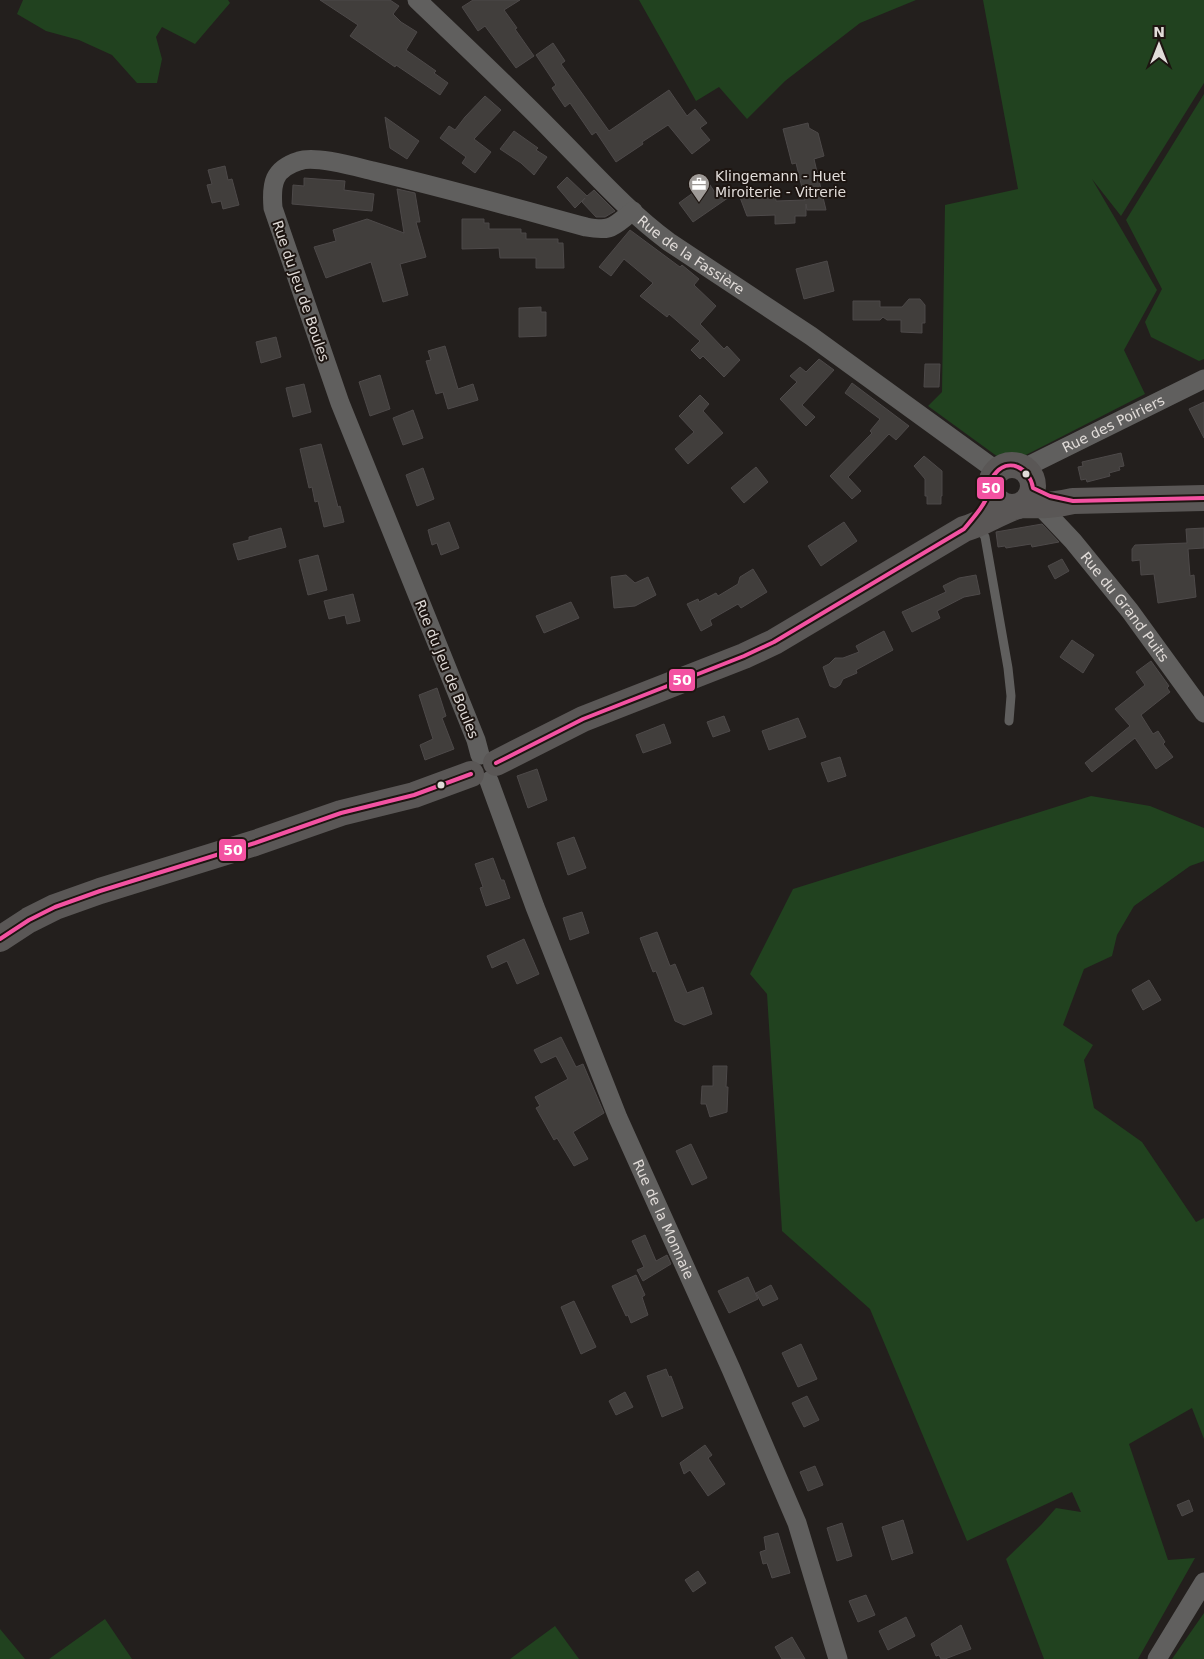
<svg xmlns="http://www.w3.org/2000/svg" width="1204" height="1659" viewBox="0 0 1204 1659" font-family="'DejaVu Sans',sans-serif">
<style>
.green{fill:#21421f}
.building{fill:#413e3c;stroke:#4d4949}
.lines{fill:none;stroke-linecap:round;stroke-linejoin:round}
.service{stroke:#605f5e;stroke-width:9}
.minor{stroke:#605f5e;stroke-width:19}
.secondary{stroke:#5a5756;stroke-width:26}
.bus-1-casing{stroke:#1d1511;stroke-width:8}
.bus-1{stroke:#f352a2;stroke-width:4}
.bus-dot{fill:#e1dcd9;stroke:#1d1511;stroke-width:2}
.labels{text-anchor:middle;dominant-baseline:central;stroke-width:4;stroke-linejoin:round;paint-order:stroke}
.poi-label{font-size:14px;fill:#e1dcd9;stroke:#1d1511;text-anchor:start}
.street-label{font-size:14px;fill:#e1dcd9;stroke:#1d1511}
.line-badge{stroke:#1d1511;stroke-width:2}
.badge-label{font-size:14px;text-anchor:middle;font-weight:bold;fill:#fff}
</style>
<rect width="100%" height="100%" fill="#231f1d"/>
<!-- green -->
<path class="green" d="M23 0H228L230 3 195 44 162 27 156 37 162 59 157 83H137L112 55 79 40 46 31 17 14Z
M639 0H916L860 23 785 81 747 119 719 87 696 101Z
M983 0H1204V83L1121 216 1092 179 1157 290 1124 350 1145 394 1018 459 998 457 928 406 942 392 945 205 1018 189Z
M1204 94V359L1199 361 1151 337 1145 322 1162 289 1126 220Z
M1091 796 1150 806 1204 828V861L1190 866 1134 906 1117 935 1112 956 1084 969 1063 1025 1093 1045 1084 1060 1094 1108 1142 1142 1196 1222 1204 1218V1439L1192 1408 1129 1444 1168 1560 1195 1558 1138 1659H1044L1006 1559 1041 1525 1056 1508 1081 1512 1072 1492 967 1541 870 1309 782 1231 767 994 750 974 793 889Z
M1204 1613V1659H1172Z
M105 1619 132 1659H49Z
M555 1626 579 1659H510Z
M0 1629 25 1659H0Z"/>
<!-- building -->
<path class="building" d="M320 0H390L399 6 393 14 401 22 417 32 406 50 436 71 434 73 448 83 440 95 396 65 395 67 350 36 358 25Z
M473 0H520L504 10 517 28 515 29 534 56 516 68 485 26 478 31 462 7Z
M553 43 565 61 561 64 609 131 669 90 687 116 695 109 707 123 700 128 710 140 692 154 668 125 642 142 643 144 616 162 596 132 592 135 570 103 565 107 552 88 556 85 536 55Z
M485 96 501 110 474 139 491 152 475 173 462 163 466 157 440 138 449 126 455 130 465 117Z
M385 117 419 141 407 159 390 148Z
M808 123 809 128 818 133 824 156 814 159 826 210H807L806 204V216H795V223L775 224V215L747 216 738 192 775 191 776 201 805 200 796 163 792 164 783 129Z
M514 131 538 148 536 150 547 157 534 175 521 163 500 149Z
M225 166 228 180 232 179 239 205 223 209 221 201 212 203 207 185 212 184 208 170Z
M567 177 587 196 594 190 615 211 605 217H596L582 202 585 198 575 208 557 187Z
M304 178 345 181 344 190 374 194 372 211 292 204 293 185 304 186Z
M708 182 716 194 735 193 693 222 679 203Z
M397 189 415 193 420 222H416L426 257 400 264 408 295 383 302 371 262 326 278 314 247 336 241 333 230 367 219 404 233Z
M462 219H484V223H489V229H521V233H526V239H558V243H563L564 268H536V258H500L499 248 462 249Z
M630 230 680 267 682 265 699 279 694 285 716 306 700 324 724 349 727 346 740 360 724 377 703 356 700 359 691 350 700 341 669 314 667 317 640 296 653 283 624 259 611 276 599 267Z
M827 261 834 291 804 299 796 269Z
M909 299H920L925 305V323H922V333L901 332V320H887L883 317 880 320H853V301H880V307H902Z
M541 307V312H546V336L519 337V308Z
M276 337 281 357 261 363 256 342Z
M445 346 458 389 473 384 478 400 448 409 443 392 436 394 426 361 431 360 428 351Z
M819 359 834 370 802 405 815 417 806 426 780 399 797 382 790 376 800 367 806 372Z
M925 364H940L939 387H924Z
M380 375 390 409 370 416 359 382Z
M852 383 909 426 896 440 889 434 848 477 861 491 852 499 830 476 872 433 870 431 880 419 845 393Z
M304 384 311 412 293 417 286 388Z
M700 395 709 404 703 411 723 433 688 464 675 449 694 432 679 416Z
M1204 402V438L1189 409Z
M413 410 423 438 403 445 393 418Z
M321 444 338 507 340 506 344 522 324 527 318 501 315 502 312 487 309 488 300 449Z
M1121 453 1124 466 1119 467 1120 470 1109 473 1110 476 1087 482 1086 479 1081 480 1078 467 1083 466 1082 462Z
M924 456 942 471V496H941V504H927V496H925V479L914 466Z
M756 467 768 482 744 503 731 488Z
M423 468 434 499 417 506 406 475Z
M449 522 459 548 441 555 437 543 432 545 428 530Z
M844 522 857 541 821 566 808 546Z
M1042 524 1059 542 1032 547 1031 544 1006 548 1005 546 998 547 996 532Z
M281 528 286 547 238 560 233 544 249 540V537Z
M1204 528V548L1188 549 1190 576 1194 575 1196 597 1158 603 1154 574 1141 575 1140 560 1132 561V549L1135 545 1187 543 1186 529Z
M318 555 327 590 308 595 299 560Z
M1062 559 1069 571 1055 579 1048 566Z
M753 569 767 592 741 608 738 604 710 620 712 625 701 631 687 604 698 599 699 602 716 593 718 596 738 584 740 577Z
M626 575 635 583 648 577 656 595 635 606 614 608 611 577Z
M976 575 980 594 964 597 937 611 940 618 912 632 902 612 946 592 943 586 959 578Z
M353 594 360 621 347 624 345 615 329 619 324 601Z
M571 602 579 618 544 633 536 616Z
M884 631 893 650 856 670 857 673 843 679 840 685 835 688 830 686 823 667 829 664 835 658H843L859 652 856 646Z
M1072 640 1094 655 1083 673 1060 657Z
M1151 661 1169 686 1167 688 1170 692 1141 715 1153 734 1158 731 1165 742 1163 744 1173 757 1156 769 1135 738 1092 772 1085 763 1130 726 1115 709 1145 685 1136 672Z
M437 688 446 716 442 718 454 749 425 760 420 745 433 739 419 695Z
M724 716 730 731 713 737 707 722Z
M798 718 806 737 769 750 762 731Z
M664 724 671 743 643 753 636 735Z
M840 757 846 776 828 782 821 763Z
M537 769 547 800 528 808 517 776Z
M574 837 586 868 568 875 557 843Z
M493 858 501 880H504L510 898 486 906 480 888 483 887 475 864Z
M582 912 589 933 570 940 563 918Z
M657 932 670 966 675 964 687 993 703 987 712 1014 684 1025 675 1021 656 971 653 972 640 938Z
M524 939 539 974 517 984 507 961 492 968 487 956Z
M1149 980 1161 1000 1143 1010 1132 990Z
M561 1037 576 1067 583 1064 604 1113 573 1132 588 1159 574 1166 557 1138 554 1140 536 1108 540 1106 535 1097 568 1079 556 1056 541 1063 534 1050Z
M713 1066H727L726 1087H728L727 1112 710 1117 706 1104H701L702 1086H713Z
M691 1144 707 1178 692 1185 676 1151Z
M645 1235 656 1261 667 1255 671 1264 643 1281 637 1270 644 1267 632 1241Z
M636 1275 645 1295 642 1297 648 1315 631 1323 628 1315 626 1316 612 1286Z
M748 1277 758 1299 729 1313 718 1291Z
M771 1285 778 1299 763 1306 756 1293Z
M574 1301 596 1347 581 1354 561 1307Z
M801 1344 817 1379 798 1387 782 1353Z
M666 1369 669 1377 671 1376 683 1408 662 1417 647 1376Z
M625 1392 633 1407 616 1415 609 1401Z
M807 1396 819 1420 804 1427 792 1403Z
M705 1445 712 1455 708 1458 725 1484 708 1496 690 1470 684 1474 680 1463Z
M815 1466 823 1485 808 1491 800 1472Z
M1189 1500 1193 1511 1182 1516 1177 1505Z
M903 1520 913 1553 892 1560 882 1527Z
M842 1523 852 1556 837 1561 827 1528Z
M778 1533 790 1573 772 1578 767 1563 763 1564 760 1552 766 1550 764 1537Z
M698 1571 706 1583 693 1592 685 1580Z
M866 1595 875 1615 858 1622 849 1601Z
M906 1617 915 1636 888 1650 879 1631Z
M961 1625 971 1649 945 1659H941L939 1655 936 1656 931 1644Z
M792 1637 805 1659H782L775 1647Z"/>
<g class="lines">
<!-- service -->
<path class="service" d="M978 526 985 537 1008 668 1011 696 1009 721"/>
<!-- minor -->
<g class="minor">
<path id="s1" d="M417 0C464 45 511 89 556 135 593 172 627 211 669 242L811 336 997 471"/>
<path id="s2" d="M1026 471 1032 464 1204 379"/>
<path id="s3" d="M1040 506 1073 541 1130 611 1204 713"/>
<path d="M480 755 476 740 340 403 273 208C271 184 273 169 299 161 315 155 356 167 373 171 445 188 516 208 586 227 613 232 613 226 633 211"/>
<path id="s4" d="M489 781 535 907 618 1118 731 1369 797 1523 838 1659"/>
<path d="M1157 1659 1204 1582"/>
</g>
<!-- secondary -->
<path class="secondary" d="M991 486a21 21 0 1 1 42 0a21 21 0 1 1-42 0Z
M1022 505C1040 506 1056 505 1073 501L1204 498
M496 763 583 719 744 656 774 642 964 529C982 524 998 513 1015 507
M0 939 29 920 55 907 100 891 255 843 341 813 414 795 471 774"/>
<!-- bus-1 casing -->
<g class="bus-1-casing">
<path id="bus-1" d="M496 763 583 719 744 656 774 642 964 529C974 517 985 505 990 490 992 486 991 479 994 475 1008 456 1030 468 1033 488L1050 496 1073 501 1204 498
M0 939 29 920 55 907 100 891 255 843 341 813 414 795 471 774"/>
</g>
<!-- bus-1 -->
<use href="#bus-1" class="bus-1"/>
</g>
<!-- icons -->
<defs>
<g id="office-pin" transform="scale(1.125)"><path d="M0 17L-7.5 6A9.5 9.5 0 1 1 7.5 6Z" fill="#9e9a97" stroke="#1d1511"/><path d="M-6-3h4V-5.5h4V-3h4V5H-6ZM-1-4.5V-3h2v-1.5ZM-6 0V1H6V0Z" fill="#fff"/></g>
</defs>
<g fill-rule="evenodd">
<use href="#office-pin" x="699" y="184"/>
</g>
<!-- markers -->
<g class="bus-dot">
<circle cx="1026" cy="474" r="4.5"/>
<circle cx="441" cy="785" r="4.5"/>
</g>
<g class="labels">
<!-- poi labels -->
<g class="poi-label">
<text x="715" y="176">Klingemann - Huet<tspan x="715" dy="16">Miroiterie - Vitrerie</tspan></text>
</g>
<!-- street labels -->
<g class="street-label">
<text stroke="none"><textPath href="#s1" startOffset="375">Rue de la Fassière</textPath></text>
<text transform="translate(301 291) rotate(71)">Rue du Jeu de Boules</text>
<text stroke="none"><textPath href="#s2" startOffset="100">Rue des Poiriers</textPath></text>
<text stroke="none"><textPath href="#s3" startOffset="132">Rue du Grand Puits</textPath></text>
<text transform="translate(447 669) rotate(68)">Rue du Jeu de Boules</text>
<text stroke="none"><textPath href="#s4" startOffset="472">Rue de la Monnaie</textPath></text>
</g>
</g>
<g class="line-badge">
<rect x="976" y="476" width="29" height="24" rx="5" fill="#f352a2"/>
<rect x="668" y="668" width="28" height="24" rx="5" fill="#f352a2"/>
<rect x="218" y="838" width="29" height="24" rx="5" fill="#f352a2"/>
</g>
<g class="badge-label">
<text x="991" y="493">50</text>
<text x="682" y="685">50</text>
<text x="233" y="855">50</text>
</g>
<!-- north arrow -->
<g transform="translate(1159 45)" stroke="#1d1511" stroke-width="4" paint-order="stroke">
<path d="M0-4L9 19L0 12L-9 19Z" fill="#e1dcd9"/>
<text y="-8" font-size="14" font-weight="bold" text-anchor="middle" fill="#e1dcd9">N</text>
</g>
</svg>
